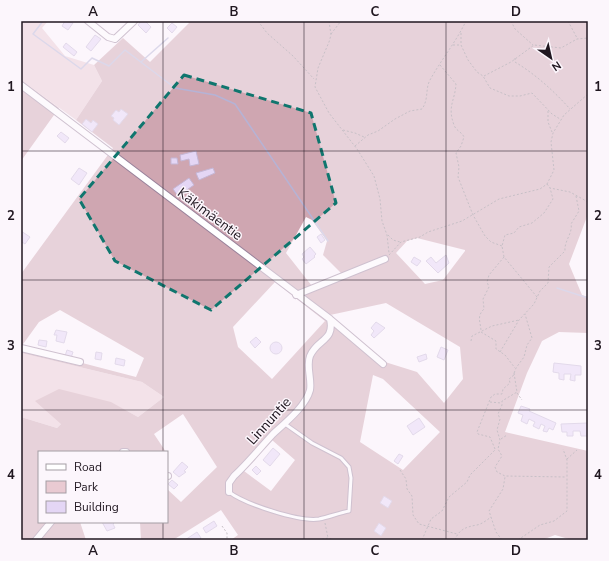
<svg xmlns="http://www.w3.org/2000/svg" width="609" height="561" viewBox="0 0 609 561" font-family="'Nunito Sans',sans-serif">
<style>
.green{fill:#e9cad2}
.forest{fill:#cfa6b1;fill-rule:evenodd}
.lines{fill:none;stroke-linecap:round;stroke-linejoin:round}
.stream{stroke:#b5b3d6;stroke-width:1.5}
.building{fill:#e4d6f5;stroke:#c5b7d6}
.service-casing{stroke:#99829b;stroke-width:5}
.minor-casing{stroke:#99829b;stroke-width:8}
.path{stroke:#877f87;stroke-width:1;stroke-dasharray:2 2;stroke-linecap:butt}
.service{stroke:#fff;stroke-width:3}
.minor{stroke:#fff;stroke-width:6}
.marked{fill:none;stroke:#0f766e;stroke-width:3;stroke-dasharray:8 5;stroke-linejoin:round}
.grid{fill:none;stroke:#201720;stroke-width:1;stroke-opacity:0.55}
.labels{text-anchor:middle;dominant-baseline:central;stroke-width:3;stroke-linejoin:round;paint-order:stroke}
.street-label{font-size:14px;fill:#201720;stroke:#fcf6fc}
.neatline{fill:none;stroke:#201720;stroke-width:1.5}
.grid-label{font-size:13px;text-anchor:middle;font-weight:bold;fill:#201720}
</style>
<rect width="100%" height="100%" fill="#fcf6fc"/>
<!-- green -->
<path class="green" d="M21 21H48L42 28 65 56 94 65 102 81 76 120 21 80Z
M21 353 142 382 164 397 138 417 110 402 61 424 57 428 21 417Z"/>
<!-- forest -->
<path class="forest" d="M187 21H588V214L569 264 582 295 588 297V333L559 332 542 341 527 373 505 432 588 451V540H572L555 535 542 540H231L238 535 221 510 173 540H141L140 522H167V489L181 502 217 467 183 414 154 434 166 452H39V522H80L86 540H21V417L57 428 61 424 35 401 59 389 111 402 138 417 164 397 142 382 21 353V274L113 148 76 120 102 81 94 65 123 38 150 62 189 23ZM306 217 312 220 327 241 323 255 342 274 312 286 286 253ZM417 238 465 250V251L443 280 425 284 396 253 407 241ZM275 282 325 321 272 379 238 347 233 327ZM386 303 460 347 463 379 444 403 417 372 385 362 330 315ZM60 310 144 358 136 377 21 347 39 322ZM373 375 383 379 440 432 403 470 360 442ZM272 440 295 460 271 491 244 471Z
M21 80 59 108 21 161Z"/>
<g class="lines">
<!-- stream -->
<path class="stream" d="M43 21 33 34 81 69 92 58 109 66 125 50 175 88 215 95 235 104 328 241
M141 62 168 38
M557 288 588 298"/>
</g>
<!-- building -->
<path class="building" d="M65 21 73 23 68 30 62 26Z
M141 21H145L151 27 146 33 138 25Z
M172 23 177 27 172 33 167 28Z
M95 35 101 39 91 51 86 47Z
M66 43 77 52 74 56 63 47Z
M121 109 128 114 119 125 113 120 114 118 111 116 116 110 119 112Z
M86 119 91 123 93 120 98 124 92 132 82 124Z
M61 132 69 138 65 143 57 136Z
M196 151 199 164 190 166 189 159 181 161 180 155Z
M171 158H177L178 164H171Z
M79 168 87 173 79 185 71 179Z
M213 168 215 173 199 180 196 173Z
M189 178 194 185 178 196 173 189Z
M21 231 30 237 25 244 22 242 21 243Z
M321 234 325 240 321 243 317 237Z
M310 247 316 254 314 256 315 257 306 264 302 259 304 257 302 254Z
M446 255 449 263 438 273 426 261 431 257 436 263Z
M414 257 421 261 417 266 411 262Z
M376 322 385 328 374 338 371 335 374 331 371 328Z
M56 330 67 332 64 343 56 341 57 335H54Z
M256 337 261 342 255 348 250 342Z
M39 340 47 341 46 347 38 345Z
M270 348a6 6 0 1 1 12 0a6 6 0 1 1-12 0Z
M441 347 448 350 444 360 437 357Z
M67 350 73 352 71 358 65 356Z
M96 352 102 353 101 360 95 359Z
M426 354 427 359 419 362 417 357Z
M116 358 125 360 124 366 115 364Z
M554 363 581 366V375H575V381L570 380 571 374H564V380L559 379V373L553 372Z
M521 406 530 409 529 411 556 423 553 430 549 428 547 432 543 431 545 426 541 424 539 429 533 426 535 422 529 419 527 424 521 421 523 415 518 413Z
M419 418 425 427 413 435 407 426Z
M588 423 587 436H581L580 431H573V436H567V432H562L561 424Z
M273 448 280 454 270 466 263 460Z
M399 454 403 456 398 464 394 461Z
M182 462 188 467 184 471 186 472 179 477 173 472Z
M256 466 261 471 257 475 252 470Z
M172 480 178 485 174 489 168 484Z
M384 496 392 501 388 508 380 503Z
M214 521 217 526 206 533 203 528Z
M102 522H115L113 524 115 528 107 531Z
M379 523 386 528 381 536 374 531Z
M197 532 201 538 199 540H185Z"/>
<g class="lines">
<!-- service casing -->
<g class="service-casing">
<path id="service" d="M229 492C245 504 299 522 319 519 329 517 339 513 349 511L351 478 349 467 341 458 312 443 285 424"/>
</g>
<!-- minor casing -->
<g class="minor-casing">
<path id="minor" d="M88 21 108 37 115 39 134 21
M21 85 330 319 383 364
M296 295 385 259
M21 348 80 362
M123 452H126
M167 476H168
M229 492V483L234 476C248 463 260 448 273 434 285 423 306 406 310 390 312 379 306 366 310 356 317 339 335 341 330 319
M36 540 51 522"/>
</g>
<!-- path -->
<path class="path" d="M258 21 267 33 293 56 314 79
M329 21 331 35 329 42 318 68 315 87 329 113 357 149 374 176 380 199 382 221 387 235 389 253
M511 21 515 29 533 45
M568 21 577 38
M461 33V45L468 60 477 72 483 76 490 88 509 96H520L532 93 552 114 560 119
M331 34 341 21
M453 45H460
M515 58V62C535 74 554 91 570 109
M440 65 456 84C455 101 447 106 454 125 456 131 462 132 464 137L461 146 456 153 459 167 458 177 473 215 485 236 491 242 502 246
M484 76 511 62 534 45 561 48 577 39 588 38
M548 111V122L552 132
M343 130 355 133 364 137
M355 146 368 135 378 131 395 119 410 111 422 109C429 99 425 89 430 80 441 60 456 42 466 21
M547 184 550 188 570 192 588 202
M388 235 393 240 400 242
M389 255 401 242 420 237 428 232 462 221 499 199 540 189 547 184 554 170 551 142 553 133 564 115 588 94
M504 257 489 275 487 282 489 287 483 299 484 309C476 317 481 322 481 332L496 341V349L505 355 515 368
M537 297 504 257 502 246 505 235 514 233 519 227 532 223 544 213 553 199 550 188
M471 341 472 336 492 326 519 320
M500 352 519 320 534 304 540 291 548 283 549 267 565 251C564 241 573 233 571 224L579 211 576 196
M514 373 517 392 502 401V405L498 414 500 419 497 430 500 440 498 449 502 456 495 467 497 472 505 476 566 477
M517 393 522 400
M490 402 501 403
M501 439 507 435
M495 449 490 437 478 434 477 432 491 397 495 394H502L503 389 510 383 509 379 513 376 516 368 524 357 527 345 532 338 525 314
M567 459 577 450
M400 470 406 479 407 489 412 496 413 515 419 524 457 534
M325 523 328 538
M222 526 227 533V540
M318 540 328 538 334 540
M422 540 431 519 442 511 449 497 467 482 470 475 495 450
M455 540C459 529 466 527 477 525 482 524 487 520 491 517
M502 540 496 532 489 511 503 489 505 477
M518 540 540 525 554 521 567 511V460L563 449"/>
<!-- service -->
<use href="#service" class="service"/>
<!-- minor -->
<use href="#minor" class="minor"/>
</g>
<!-- marked area -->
<path d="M0 0H609V561H0ZM184 75 311 113 336 203 211 310 115 261 79 199Z" fill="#fcf6fc" fill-opacity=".55" fill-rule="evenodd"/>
<path class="marked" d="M184 75 311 113 336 203 211 310 115 261 79 199Z"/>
<!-- grid -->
<path class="grid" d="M163 21V452M304 21V540M446 21V540M21 151H588M21 280H588M21 410H588M163 522V540"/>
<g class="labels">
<!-- street labels -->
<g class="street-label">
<text transform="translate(210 214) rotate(37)">Käkimäentie</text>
<text transform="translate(269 421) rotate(-48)">Linnuntie</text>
</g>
</g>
<!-- border -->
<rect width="609" height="561" fill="none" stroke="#fcf6fc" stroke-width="44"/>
<!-- legend -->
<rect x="38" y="451" width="130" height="72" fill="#fcf6fc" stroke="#a49da4"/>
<rect x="46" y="464" width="20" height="6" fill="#ffffff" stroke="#a49da4"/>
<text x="74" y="471" font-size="12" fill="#201720">Road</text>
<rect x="46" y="481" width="20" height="12" fill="#e9cad2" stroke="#a49da4"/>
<text x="74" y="491" font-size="12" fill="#201720">Park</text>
<rect x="46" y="501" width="20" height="12" fill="#e4d6f5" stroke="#a49da4"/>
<text x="74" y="511" font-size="12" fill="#201720">Building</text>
<!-- north arrow -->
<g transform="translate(551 58) rotate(146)" stroke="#fcf6fc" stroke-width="3" paint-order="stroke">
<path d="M0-3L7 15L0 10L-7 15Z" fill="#201720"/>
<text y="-6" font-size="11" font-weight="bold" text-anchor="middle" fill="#201720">N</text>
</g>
<rect x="22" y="22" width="565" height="517" class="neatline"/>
<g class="grid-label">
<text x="93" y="16">A</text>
<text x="234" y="16">B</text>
<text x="375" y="16">C</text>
<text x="516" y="16">D</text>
<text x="11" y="91">1</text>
<text x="598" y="91">1</text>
<text x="11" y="220">2</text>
<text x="598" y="220">2</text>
<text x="11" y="350">3</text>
<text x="598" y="350">3</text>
<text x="11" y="479">4</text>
<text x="598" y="479">4</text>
<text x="93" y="555">A</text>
<text x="234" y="555">B</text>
<text x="375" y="555">C</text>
<text x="516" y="555">D</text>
</g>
</svg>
